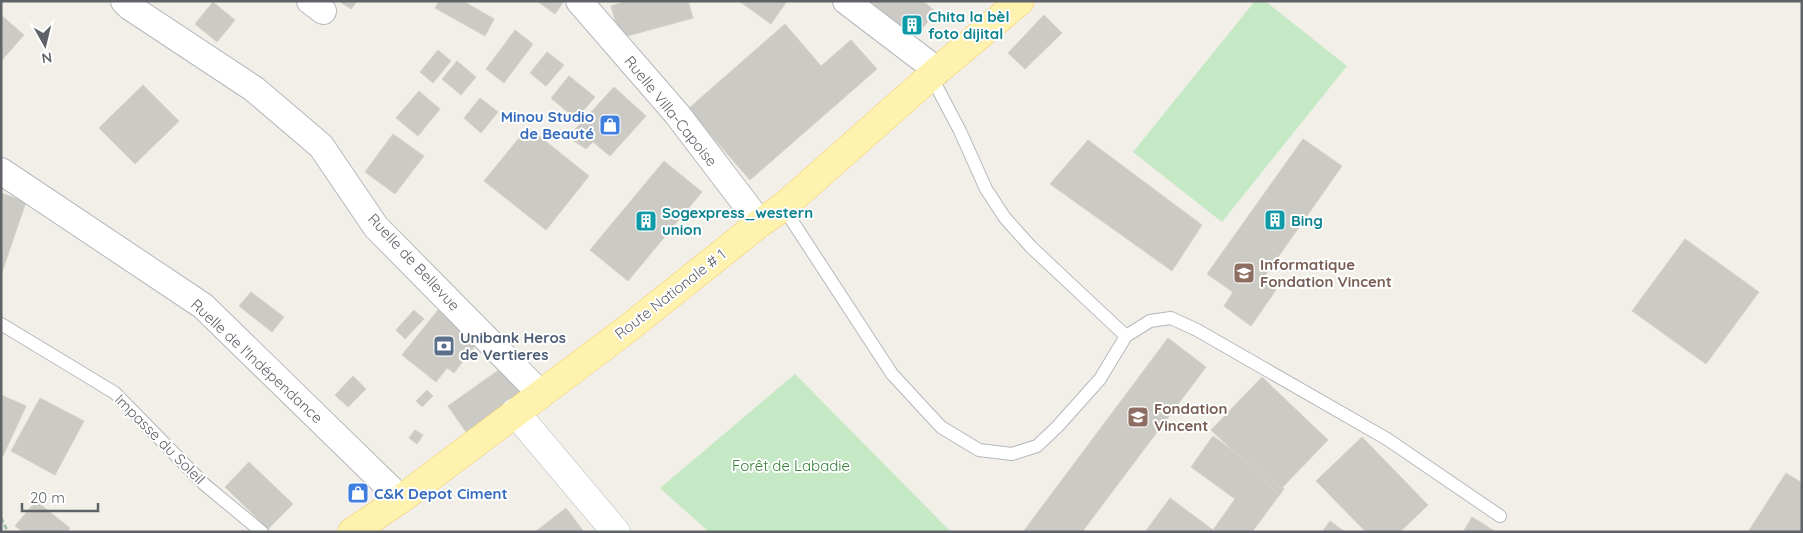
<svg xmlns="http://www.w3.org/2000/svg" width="1803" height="533" viewBox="0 0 1803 533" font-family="Quicksand,sans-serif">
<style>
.green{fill:#c5e8c5}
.building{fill:#cccac5;stroke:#d6d1c6}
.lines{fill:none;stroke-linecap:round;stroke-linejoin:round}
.lane-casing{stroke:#b5b8bc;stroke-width:14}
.street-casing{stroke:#b5b8bc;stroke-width:28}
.secondary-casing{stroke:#b6babf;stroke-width:29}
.primary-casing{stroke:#f2c960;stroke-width:29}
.path{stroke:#9cc7a9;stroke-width:3;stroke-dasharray:5 2.5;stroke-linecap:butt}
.lane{stroke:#fff;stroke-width:12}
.street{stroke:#fff;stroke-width:26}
.secondary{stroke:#fff;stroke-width:28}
.primary{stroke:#fff2af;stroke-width:28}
.labels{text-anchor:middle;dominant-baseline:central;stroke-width:4;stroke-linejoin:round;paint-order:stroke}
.culture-label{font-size:15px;font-weight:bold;fill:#0d838f;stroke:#fff;text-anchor:start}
.street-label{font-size:15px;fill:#5f6368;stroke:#fff}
.shop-label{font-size:15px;font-weight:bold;fill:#366cbe;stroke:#fff;text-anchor:end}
.education-label{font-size:15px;font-weight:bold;fill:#785e54;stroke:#fff;text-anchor:start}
.service-label{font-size:15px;font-weight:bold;fill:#4e5e75;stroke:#fff;text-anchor:start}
.park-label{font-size:15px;fill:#348238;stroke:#fff}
</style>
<rect width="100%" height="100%" fill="#f1efe8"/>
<!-- green -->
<path class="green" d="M1255 1H1265L1347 66 1222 222 1133 152Z
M795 374 951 532H709L660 488Z"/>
<!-- building -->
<path class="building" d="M339 1H357L351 9Z
M439 1H463L494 19 485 36 435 8Z
M537 1H564L555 14Z
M627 1H688L693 18 620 38 611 6Z
M739 1H787L771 24Z
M870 1H923L936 12 914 38Z
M213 2 235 20 217 42 195 24Z
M1 15 24 35 1 61Z
M1044 15 1062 33 1025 69 1008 53Z
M785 24 821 66 851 40 877 69 750 180 688 109Z
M515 30 533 44 504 83 486 69Z
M438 50 451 61 433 83 420 72Z
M547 52 564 65 546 86 530 73Z
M457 61 476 77 461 95 442 79Z
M569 76 595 97 576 119 551 98Z
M143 85 179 121 135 164 99 128Z
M614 87 646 116 610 156 593 142 586 149 568 137Z
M419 91 440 109 418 136 396 118Z
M480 98 498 112 481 133 464 118Z
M528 127 589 176 546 230 484 181Z
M393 134 424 156 395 194 365 172Z
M1303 139 1342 166 1262 280 1276 290 1251 326 1224 306 1233 292 1207 274Z
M1088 140 1202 225 1172 271 1050 184Z
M664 161 702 192 628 281 590 250Z
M1 193 26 202 1 275Z
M1685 239 1759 292 1706 364 1632 311Z
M251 292 284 317 272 332 239 306Z
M414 310 424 319 405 339 396 330Z
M438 310 478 342 454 373 447 368 436 382 402 355Z
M1168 338 1206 367 1082 532H1023Z
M503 367 522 393 466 432 448 406Z
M353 376 366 389 348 407 335 395Z
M1262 377 1328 440 1277 493 1211 430Z
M427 390 433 396 422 407 416 401Z
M1 395 26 406 3 456 1 455Z
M40 398 84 421 55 475 11 451Z
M415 430 423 435 417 444 409 438Z
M1213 436 1284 489 1252 532H1145L1170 498 1213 530 1235 499 1191 467Z
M1362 437 1428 505 1400 532H1366L1316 481Z
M249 462 293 504 268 529 225 487Z
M1786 473 1802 483V532H1748Z
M36 501 70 528 67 532H23L15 526Z
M566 508 584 532H535Z
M1472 517 1496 532H1463Z
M1330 521 1345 532H1322Z"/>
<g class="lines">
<!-- lane casing -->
<g class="lane-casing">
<path id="lane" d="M931 76 960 131 986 189 1005 218 1031 247 1126 336
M783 207 892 374 941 427 979 450 1012 454 1037 446 1057 427 1100 379 1126 336 1150 321 1171 318 1197 330 1387 439 1500 516
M1 324 115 393 204 484 262 532"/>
</g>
<!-- street casing -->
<g class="street-casing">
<path id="street" d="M124 1 130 7 254 89 321 146 376 227 541 394
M310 1 323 11
M579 1 677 114 760 223
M846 1 938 71
M1 171 203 306 401 499"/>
</g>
<!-- secondary casing -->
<g class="secondary-casing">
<path id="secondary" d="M515 412 616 532"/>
</g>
<!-- primary casing -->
<g class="primary-casing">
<path id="primary" d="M352 532 401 499 626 330 760 223 783 207 931 76 1020 1"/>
</g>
<!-- path -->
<path class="path" d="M1 518 8 532"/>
<!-- lane -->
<use href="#lane" class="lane"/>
<!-- street -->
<use href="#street" class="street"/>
<!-- secondary -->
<use href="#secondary" class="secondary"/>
<!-- primary -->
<use href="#primary" class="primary"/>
</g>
<!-- icons -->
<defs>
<g id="building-square" transform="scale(1.125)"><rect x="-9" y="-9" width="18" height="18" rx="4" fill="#0f9aa8" stroke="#fff"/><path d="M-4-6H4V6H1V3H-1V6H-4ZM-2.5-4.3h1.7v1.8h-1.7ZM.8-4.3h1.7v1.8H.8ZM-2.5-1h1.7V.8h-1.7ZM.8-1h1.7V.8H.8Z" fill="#fff"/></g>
<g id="shop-square" transform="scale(1.125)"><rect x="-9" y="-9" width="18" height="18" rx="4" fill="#3f7fe0" stroke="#fff"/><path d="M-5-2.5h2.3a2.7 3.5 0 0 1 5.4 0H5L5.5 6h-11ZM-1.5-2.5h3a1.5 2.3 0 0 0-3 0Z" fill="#fff"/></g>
<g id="school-square" transform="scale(1.125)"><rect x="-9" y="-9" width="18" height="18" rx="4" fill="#8d6e63" stroke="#fff"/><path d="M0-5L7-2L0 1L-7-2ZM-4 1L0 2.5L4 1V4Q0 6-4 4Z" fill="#fff"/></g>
<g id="bank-square" transform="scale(1.125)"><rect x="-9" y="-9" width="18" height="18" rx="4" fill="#5c6f8a" stroke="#fff"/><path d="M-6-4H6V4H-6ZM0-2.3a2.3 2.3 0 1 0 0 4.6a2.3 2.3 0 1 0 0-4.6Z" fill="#fff"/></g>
</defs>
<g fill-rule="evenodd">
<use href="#building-square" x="912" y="25"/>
<use href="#shop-square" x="610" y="125"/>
<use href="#building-square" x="1275" y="220"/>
<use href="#building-square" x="646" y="221"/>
<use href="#school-square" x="1244" y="273"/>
<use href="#bank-square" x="444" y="346"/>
<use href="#school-square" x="1138" y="417"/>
<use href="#shop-square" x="358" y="493"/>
</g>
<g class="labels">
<!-- culture labels -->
<g class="culture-label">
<text x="928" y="16">Chita la bèl<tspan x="928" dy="17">foto dijital</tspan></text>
<text x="662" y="212">Sogexpress_western<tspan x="662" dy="17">union</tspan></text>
<text x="1291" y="220">Bing</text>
</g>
<!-- street labels -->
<g class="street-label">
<text transform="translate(671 111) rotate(51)">Ruelle Villa-Capoise</text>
<text transform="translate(414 262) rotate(47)">Ruelle de Bellevue</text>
<text transform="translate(670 294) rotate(-38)">Route Nationale # 1</text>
<text transform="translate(257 361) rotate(43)">Ruelle de l'Indépendance</text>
<text transform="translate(160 439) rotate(45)">Impasse du Soleil</text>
</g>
<!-- shop labels -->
<g class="shop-label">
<text x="594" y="116">Minou Studio<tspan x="594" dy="17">de Beauté</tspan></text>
<text x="374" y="493" text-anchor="start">C&amp;K Depot Ciment</text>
</g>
<!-- education labels -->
<g class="education-label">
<text x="1260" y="264">Informatique<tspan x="1260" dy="17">Fondation Vincent</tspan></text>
<text x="1154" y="408">Fondation<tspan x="1154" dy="17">Vincent</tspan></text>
</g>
<!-- service labels -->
<g class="service-label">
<text x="460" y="337">Unibank Heros<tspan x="460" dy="17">de Vertieres</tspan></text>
</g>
<!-- park labels -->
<g class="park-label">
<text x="791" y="465">Forêt de Labadie</text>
</g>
</g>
<!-- border -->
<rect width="1803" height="533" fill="none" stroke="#5f6368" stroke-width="5"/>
<!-- north arrow -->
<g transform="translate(45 45) rotate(172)" stroke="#ffffff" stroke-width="4" paint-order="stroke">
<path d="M0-4L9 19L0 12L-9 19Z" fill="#5f6368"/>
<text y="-8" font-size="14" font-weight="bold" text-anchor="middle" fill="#5f6368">N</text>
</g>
<!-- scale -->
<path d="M22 503v8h76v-8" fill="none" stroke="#5f6368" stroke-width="2.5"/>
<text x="30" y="503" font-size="15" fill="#5f6368" stroke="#ffffff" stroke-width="4" paint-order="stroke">20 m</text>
</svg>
